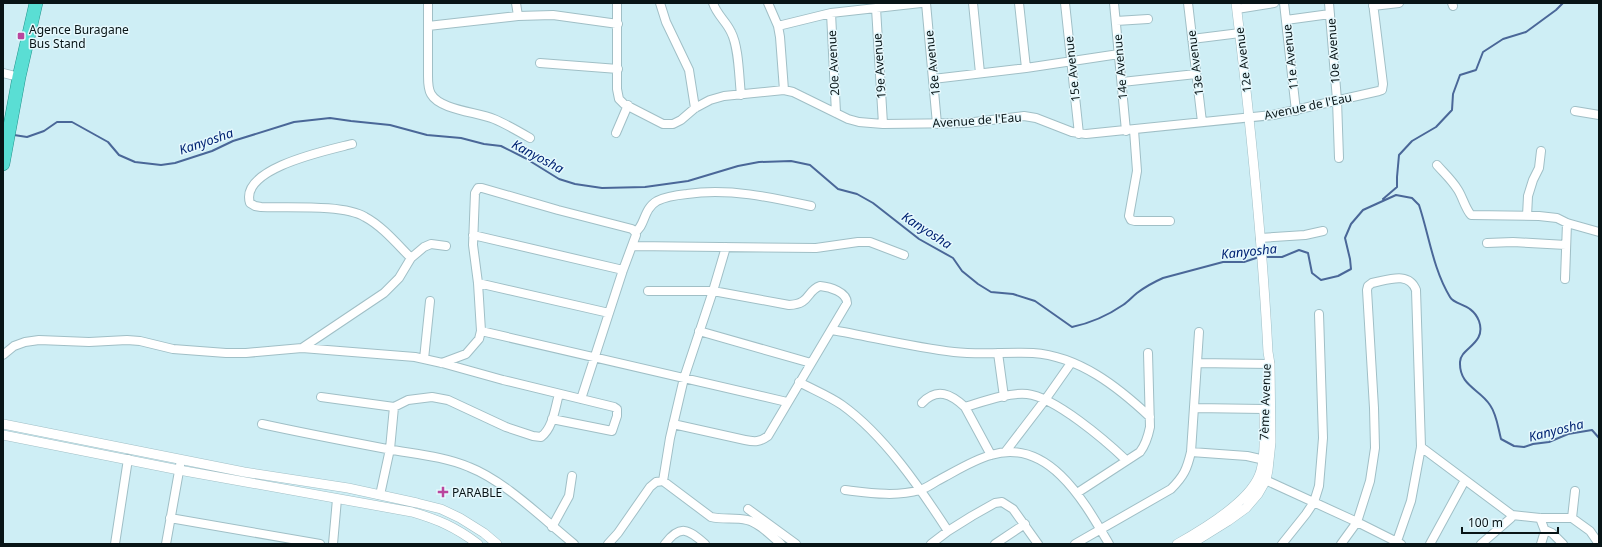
<svg xmlns="http://www.w3.org/2000/svg" width="1602" height="547" viewBox="0 0 1602 547" font-family="'Noto Sans',sans-serif">
<style>
.lines{fill:none;stroke-linecap:round;stroke-linejoin:round}
.stream{stroke:#4a6798;stroke-width:2}
.minor-casing{stroke:#a0bfc6;stroke-width:10}
.tertiary-casing{stroke:#a0bfc6;stroke-width:10}
.trunk-casing{stroke:#22928a;stroke-width:14}
.minor{stroke:#fff;stroke-width:8}
.tertiary{stroke:#fff;stroke-width:9}
.trunk{stroke:#5aded4;stroke-width:13}
.poi-dot{fill:#ba459d;stroke:#e5f8fd;stroke-width:1.5}
.labels{text-anchor:middle;dominant-baseline:central;stroke-width:3;stroke-linejoin:round;paint-order:stroke}
.poi-label{font-size:12px;fill:#081416;stroke:#e5f8fd;text-anchor:start}
.street-label{font-size:12px;fill:#081416;stroke:#e5f8fd}
.water-label{font-size:13px;font-style:italic;fill:#012373;stroke:#e5f8fd}
</style>
<rect width="100%" height="100%" fill="#ceeef5"/>
<g class="lines">
<!-- stream -->
<path class="stream" d="M14 135 27 137 44 131 57 122H72L108 142 119 155 135 162 161 165 175 163 212 151 233 141 294 122 330 118 351 121 390 125 427 135 461 138 484 144 501 146 525 158 559 179 575 184 602 188 645 187 688 181 738 166 759 162 791 161 810 165 838 189 857 194 873 203 919 239 953 258 962 271 978 284 991 292 1013 294 1035 301 1072 327C1091 323 1107 316 1123 305 1128 302 1132 297 1137 293 1145 287 1154 282 1163 278L1223 262H1244L1259 257
M1383 199 1397 187V177L1399 155 1412 141 1436 127 1452 110 1453 94 1460 75 1476 70 1483 52 1503 39 1526 32 1556 10 1563 3
M1264 257H1282L1299 250 1308 253 1312 273 1321 280 1338 276 1351 269 1350 259 1345 238 1351 224 1363 210 1396 195 1412 198 1419 205C1429 235 1433 269 1450 297 1455 306 1472 303 1479 321 1487 344 1460 348 1460 362 1459 386 1480 389 1490 405 1497 415 1498 428 1501 439L1514 446 1524 447 1533 444 1549 442 1568 434 1592 430 1599 438"/>
<!-- minor casing -->
<g class="minor-casing">
<path id="minor" d="M428 3V76C428 82 428 89 431 94 440 110 477 112 494 119 506 124 518 131 530 138
M516 3 518 16
M617 3V89L619 99 624 104 663 124H673L681 120 695 108 710 100 724 96 784 90 793 92 848 119 859 122 883 124 966 123 1024 116 1036 118 1072 132 1086 134 1273 115 1379 91 1382 90 1383 84 1373 3
M660 3 666 22 689 70 695 108
M713 3C717 15 726 21 731 32 739 47 739 78 741 95
M768 3 778 26 780 37 784 90
M926 3 937 124
M973 3 980 73
M1019 3 1026 68
M1065 3 1079 134
M1114 3 1126 131
M1188 3 1202 122
M1284 3 1296 111
M1329 3 1337 100 1339 158
M1452 3 1453 6
M1373 6 1399 3
M876 8 883 124
M1237 9 1274 3
M831 13 836 113
M1286 20 1330 14
M1116 21 1148 19
M428 26 518 16 553 15 618 24
M778 26 831 13 921 3
M1192 39 1240 33
M540 63 618 69
M3 73 19 77
M933 79 1026 68 1119 54
M1122 82 1196 74
M1575 111 1599 115
M1134 130 1137 171 1129 216 1131 220 1135 221H1170
M616 133 628 105
M352 144C329 150 239 168 250 203L255 206 261 207C287 208 344 204 365 217 382 226 397 244 411 258
M1437 165C1444 173 1452 180 1458 190 1463 198 1465 208 1471 215L1539 216 1557 218 1567 223 1599 232
M1527 216 1528 196 1533 180 1539 168 1541 151
M635 232C645 227 643 209 657 201 667 196 677 195 687 194 729 188 770 197 811 206
M473 235 623 270
M1260 238 1305 235 1323 231
M1487 243 1513 242 1566 245
M632 246 816 248 858 242H870L904 255
M1565 279 1567 223
M478 283 609 313
M648 291H713L789 305C811 304 806 291 820 286 830 287 847 292 847 303L768 436C760 442 755 442 745 440L673 424
M832 330C872 337 913 347 954 352 980 355 1006 352 1033 353 1079 356 1118 387 1150 417
M481 331 787 402
M699 331 811 363
M302 348 384 293 399 278 411 258 424 247 431 244 446 246
M998 353 1004 397
M3 355 14 346 25 342 39 340 89 342 127 340 140 341 173 349 226 353H246L302 348 415 357 442 363 503 380 614 407 617 409V416L612 431 552 419
M424 359 430 301
M442 363 466 354 479 339 481 331 478 283 473 245 475 193 478 188H482L558 210 632 229 635 232 636 235 623 270 581 399
M1197 363 1270 364
M799 382C814 390 829 396 842 405 884 435 920 488 948 531
M321 397 394 407 408 400 432 397 448 400 506 427 533 436 541 437C553 428 555 408 559 394
M922 403C937 387 951 394 965 407 982 402 1009 392 1027 394 1055 397 1106 441 1126 460
M965 407 991 455
M1194 408 1264 409
M262 424C303 433 345 441 387 449 414 454 443 456 469 467 505 481 543 519 574 544
M1421 447 1512 515 1540 518H1572L1590 531 1599 544
M1006 451 1045 400 1071 363
M1191 452 1247 456 1269 461
M1261 478 1357 522 1401 544
M663 481 670 438 684 378 713 291 726 247
M845 490C870 493 896 497 920 490 927 488 933 483 939 480 956 471 973 460 991 455 1049 437 1085 503 1109 544
M1077 493 1140 452C1146 444 1148 437 1150 427L1148 353
M380 495 390 449 394 407
M748 509 796 544
M170 518 320 544
M1540 518 1545 531 1541 544
M1572 518 1575 491
M552 527 569 496 572 476
M1545 530 1552 533 1563 544
M115 544 128 459
M166 544 181 460
M333 544 337 499
M608 544 618 533 650 487 656 482 663 481 711 517C723 520 735 517 747 520 760 523 771 536 781 544
M665 544C680 524 688 529 705 544
M931 544 948 531 972 516 995 503 1002 502 1013 509 1038 544
M995 544 1025 524
M1075 544 1171 489C1184 476 1187 469 1191 452L1199 332
M1282 544 1306 514 1314 502 1319 486 1323 438 1319 314
M1341 544 1357 522 1370 481 1375 448 1374 408 1367 290 1368 286 1372 283C1388 280 1409 271 1416 290L1421 447 1411 501 1396 544
M1430 544 1465 480
M1481 544 1511 518 1512 515"/>
</g>
<!-- tertiary casing -->
<g class="tertiary-casing">
<path id="tertiary" d="M3 424 244 472 348 488 417 503 441 509 460 518 484 533 497 544
M3 435 179 470 412 512C439 520 455 527 478 544
M1177 544C1202 530 1248 503 1259 476 1266 460 1264 428 1264 410
M1191 544 1228 521 1246 508 1258 494 1266 480 1268 470 1271 442 1270 364 1268 352C1262 235 1250 119 1236 3"/>
</g>
<!-- trunk casing -->
<g class="trunk-casing">
<path id="trunk" d="M3 164 19 77 36 3"/>
</g>
<!-- minor -->
<use href="#minor" class="minor"/>
<!-- tertiary -->
<use href="#tertiary" class="tertiary"/>
<!-- trunk -->
<use href="#trunk" class="trunk"/>
</g>
<!-- markers -->
<g class="poi-dot">
<rect x="17" y="32" width="8" height="8" rx="2"/>
<path d="M441 486h4v4h4v4h-4v4h-4v-4h-4v-4h4z"/>
</g>
<g class="labels">
<!-- poi labels -->
<g class="poi-label">
<text x="29" y="29">Agence Buragane<tspan x="29" dy="14">Bus Stand</tspan></text>
<text x="452" y="492">PARABLE</text>
</g>
<!-- street labels -->
<g class="street-label">
<text transform="translate(1333 51) rotate(-94)">10e Avenue</text>
<text transform="translate(1290 57) rotate(-96)">11e Avenue</text>
<text transform="translate(1243 60) rotate(-97)">12e Avenue</text>
<text transform="translate(833 63) rotate(-93)">20e Avenue</text>
<text transform="translate(932 63) rotate(-96)">18e Avenue</text>
<text transform="translate(1195 63) rotate(-97)">13e Avenue</text>
<text transform="translate(879 66) rotate(-94)">19e Avenue</text>
<text transform="translate(1120 67) rotate(-95)">14e Avenue</text>
<text transform="translate(1072 69) rotate(-96)">15e Avenue</text>
<text transform="translate(1308 106) rotate(-12)">Avenue de l'Eau</text>
<text transform="translate(977 120) rotate(-4)">Avenue de l'Eau</text>
<text transform="translate(1265 402) rotate(-88)">7ème Avenue</text>
</g>
<!-- water labels -->
<g class="water-label">
<text transform="translate(206 141) rotate(-19)">Kanyosha</text>
<text transform="translate(538 156) rotate(28)">Kanyosha</text>
<text transform="translate(927 230) rotate(33)">Kanyosha</text>
<text transform="translate(1249 251) rotate(-6)">Kanyosha</text>
<text transform="translate(1556 430) rotate(-14)">Kanyosha</text>
</g>
</g>
<!-- border -->
<rect width="1602" height="547" fill="none" stroke="#081416" stroke-width="8"/>
<!-- scale -->
<path d="M1462 527v6h96v-6" fill="none" stroke="#081416" stroke-width="2"/>
<text x="1468" y="527" font-size="12" fill="#081416" stroke="#e5f8fd" stroke-width="3" paint-order="stroke">100 m</text>
</svg>
